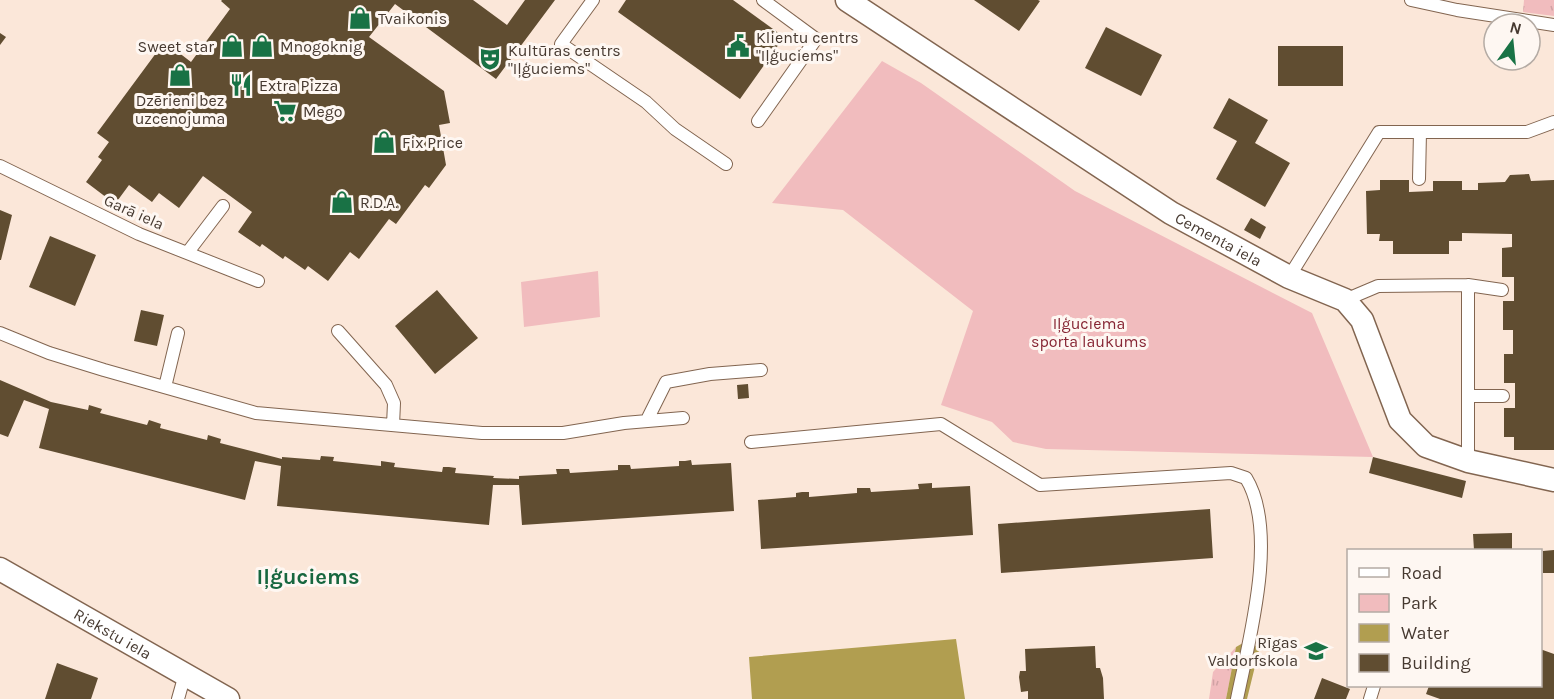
<svg xmlns="http://www.w3.org/2000/svg" width="1554" height="699" viewBox="0 0 1554 699" font-family="Karla,sans-serif">
<style>
.grass{fill:url(#grass-tufts)}
.green{fill:#f1bcbe}
.water{fill:#b19e50}
.building{fill:#604d31}
.lines{fill:none;stroke-linecap:round;stroke-linejoin:round}
.lane-casing{stroke:#826550;stroke-width:14}
.street-casing{stroke:#826550;stroke-width:25}
.lane{stroke:#fff;stroke-width:12}
.street{stroke:#fff;stroke-width:22}
.labels{text-anchor:middle;dominant-baseline:central;stroke-width:6;stroke-linejoin:round;paint-order:stroke}
.poi-label{font-size:16px;fill:#463930;stroke:#fef7f2;text-anchor:start}
.street-label{font-size:16px;fill:#463930;stroke:#fef7f2}
.park-label{font-size:16px;fill:#872634;stroke:#fef7f2}
.district-label{font-size:22px;font-weight:bold;fill:#17673f;stroke:#fef7f2}
</style>
<defs>
<pattern id="grass-tufts" width="24" height="20" patternUnits="userSpaceOnUse" patternTransform="scale(1.5)"><rect width="24" height="20" fill="#f1bcbe"/><path d="M3 7l-1-3M5 7V3M7 7l1-3M15 17l-1-3M17 17v-4M19 17l1-3" fill="none" stroke="#d0a2a4"/></pattern>
</defs>
<rect width="100%" height="100%" fill="#fbe7d9"/>
<!-- grass -->
<path class="grass" d="M1524 0H1554V16L1523 12Z
M1236 647 1226 699H1209L1213 672Z"/>
<!-- green -->
<path class="green" d="M882 61 921 83 1075 191 1312 313 1373 457 1046 449 1013 442 992 422 941 405 973 311 843 210 772 203Z
M598 271 600 317 524 327 521 282Z"/>
<!-- water -->
<path class="water" d="M956 639 965 699H752L749 657Z
M1250 639 1259 650 1247 699H1226L1236 647Z"/>
<!-- building -->
<path class="building" d="M222 0H473L507 25 525 0H555L496 79 395 4 369 37 444 91 450 123 439 125 446 165 429 188 425 185 396 224 389 219 359 259 350 252 328 281 308 266 305 270 285 256 283 259 262 244 260 247 238 232 252 212 203 176 179 208 159 193 152 202 129 185 115 204 86 182 102 160 98 157 109 142 97 133 162 45 165 42 191 62 230 9 221 1Z
M626 0H733L784 37 740 99 618 12Z
M974 0H1038L1040 1 1019 31Z
M1106 27 1162 55 1141 96 1085 68Z
M0 33 6 37 0 45Z
M1278 46H1343V86H1278Z
M1229 98 1268 120 1255 143 1290 163 1265 207 1216 179 1237 141 1213 128Z
M1529 174 1531 181 1554 180V450H1514V437H1504V408H1515V383H1504V354H1513V330H1503V301H1514V277H1502V248L1512 247V234L1462 233V241H1449V254H1393V241H1379L1380 234H1367L1366 191 1380 190V180H1409V192L1433 191V181H1462V190H1478V183L1505 182 1510 175Z
M0 210 12 215 1 260H0Z
M1251 218 1266 227 1260 239 1244 230Z
M50 236 96 255 75 306 29 287Z
M437 290 478 338 435 374 395 326Z
M141 310 164 315 157 346 134 341Z
M0 380 51 402 88 410 89 405 102 409 100 413 147 425 149 420 161 424 160 428 207 440 208 435 221 439 220 443 282 459V457L320 460 321 456 334 457 333 461 381 466V461L395 463 394 467 442 472 443 467H449L456 468 455 473 494 476 493 478 519 479V476L557 474 556 469H569L570 473 618 470V465H630L631 469 679 466V461H685L691 460 692 465 731 463 734 511 522 525 519 485H493L489 525 277 506 281 466 255 461 245 500 39 448 49 409 24 400 8 437 0 434Z
M748 384 749 398 738 399 737 385Z
M1373 457 1466 481 1462 498 1369 473Z
M932 483V488L970 486 973 535 761 549 758 500 796 497V493L802 492H809V497L857 493V488H870L871 492 919 489 918 484Z
M1210 509 1213 558 1001 573 998 524Z
M1512 533V550H1474L1473 534Z
M1554 550V573H1543V551Z
M1095 646 1096 668H1100L1103 678 1104 699H1028V691L1021 692 1019 677 1020 671H1026L1025 649Z
M1540 649 1554 654V699H1440L1426 694 1429 686H1540Z
M57 663 98 678 91 699H45Z
M1322 678 1350 689 1346 699H1314Z"/>
<g class="lines">
<!-- lane casing -->
<g class="lane-casing">
<path id="lane" d="M593 0 561 44 646 102 675 129 726 164
M1411 0 1457 10 1554 25
M758 121 816 39 763 0
M0 166 139 234 258 281
M1419 179 1420 132
M188 252 223 206
M1289 277 1379 132H1527L1554 122
M1468 285 1502 290
M1345 300 1378 286 1468 285V461
M338 331 386 385 394 403 393 425
M0 333 49 353 104 370 256 413 482 433H563L624 423 683 418
M165 387 178 333
M1469 396H1503
M647 420 666 382 710 374 761 370
M751 442 941 424 1040 485 1231 473 1246 478C1279 532 1249 640 1237 699
M178 699 185 674
M1370 699 1374 686"/>
</g>
<!-- street casing -->
<g class="street-casing">
<g id="street">
<path id="s1" d="M847 0 1171 213 1289 277 1345 300 1362 320 1400 420 1426 446 1468 461 1554 480"/>
<path id="s2" d="M0 569 228 699"/>
</g>
</g>
<!-- lane -->
<use href="#lane" class="lane"/>
<!-- street -->
<use href="#street" class="street"/>
</g>
<!-- icons -->
<defs>
<g id="shop-bare" transform="scale(1.8)"><path d="M-5-2.5h2.3a2.7 3.5 0 0 1 5.4 0H5L5.5 6h-11ZM-1.5-2.5h3a1.5 2.3 0 0 0-3 0Z" fill="#197245" stroke="#fef7f2" stroke-width="2.5" paint-order="stroke"/></g>
<g id="civic-bare" transform="scale(1.8)"><path d="M-.6-6.5H3V-4.5H.6V-3L4-1V1h2V6H-6V1h2V-1L-.6-3ZM-1.2 2.5V6h2.4V2.5Z" fill="#197245" stroke="#fef7f2" stroke-width="2.5" paint-order="stroke"/></g>
<g id="theatre-bare" transform="scale(1.8)"><path d="M-5-5.5Q0-4 5-5.5V0Q5 5 0 6Q-5 5-5 0ZM-3.3-2.5H-1v1.5H-3.3ZM1-2.5H3.3v1.5H1ZM-2.8 1Q0 5.5 2.8 1Z" fill="#197245" stroke="#fef7f2" stroke-width="2.5" paint-order="stroke"/></g>
<g id="restaurant-bare" transform="scale(1.8)"><path d="M-5-6h1v4h1v-4h1v4h1v-4h1v5L-1.5 .5V6h-2V.5L-5-1ZM5-6V6H3V1.5H1.5Q1.5-4 5-6Z" fill="#197245" stroke="#fef7f2" stroke-width="2.5" paint-order="stroke"/></g>
<g id="supermarket-bare" transform="scale(1.8)"><path d="M-6-5.5h2.5l.6 2H6L4.5 2H-2.5L-4.4-4H-6ZM-1.5 3.2a1.3 1.3 0 1 0 .1 0ZM3 3.2a1.3 1.3 0 1 0 .1 0Z" fill="#197245" stroke="#fef7f2" stroke-width="2.5" paint-order="stroke"/></g>
<g id="school-bare" transform="scale(1.8)"><path d="M0-5L7-2L0 1L-7-2ZM-4 1L0 2.5L4 1V4Q0 6-4 4Z" fill="#197245" stroke="#fef7f2" stroke-width="2.5" paint-order="stroke"/></g>
</defs>
<g fill-rule="evenodd">
<use href="#shop-bare" x="360" y="18"/>
<use href="#shop-bare" x="232" y="46"/>
<use href="#shop-bare" x="262" y="46"/>
<use href="#civic-bare" x="738" y="46"/>
<use href="#theatre-bare" x="490" y="59"/>
<use href="#shop-bare" x="180" y="75"/>
<use href="#restaurant-bare" x="241" y="85"/>
<use href="#supermarket-bare" x="285" y="111"/>
<use href="#shop-bare" x="384" y="142"/>
<use href="#shop-bare" x="342" y="202"/>
<use href="#school-bare" x="1316" y="651"/>
</g>
<g class="labels">
<!-- poi labels -->
<g class="poi-label">
<text x="378" y="18">Tvaikonis</text>
<text x="756" y="37">Klientu centrs<tspan x="756" dy="18">"Iļģuciems"</tspan></text>
<text x="214" y="46" text-anchor="end">Sweet star</text>
<text x="280" y="46">Mnogoknig</text>
<text x="508" y="50">Kultūras centrs<tspan x="508" dy="18">"Iļģuciems"</tspan></text>
<text x="259" y="85">Extra Pizza</text>
<text x="180" y="100" text-anchor="middle">Dzērieni bez<tspan x="180" dy="18">uzcenojuma</tspan></text>
<text x="303" y="111">Mego</text>
<text x="402" y="142">Fix Price</text>
<text x="360" y="202">R.D.A.</text>
<text x="1298" y="642" text-anchor="end">Rīgas<tspan x="1298" dy="18">Valdorfskola</tspan></text>
</g>
<!-- street labels -->
<g class="street-label">
<text transform="translate(134 212) rotate(24)">Garā iela</text>
<text stroke="none"><textPath href="#s1" startOffset="442">Cementa iela</textPath></text>
<text stroke="none"><textPath href="#s2" startOffset="130">Riekstu iela</textPath></text>
</g>
<!-- park labels -->
<g class="park-label">
<text x="1089" y="323">Iļģuciema<tspan x="1089" dy="18">sporta laukums</tspan></text>
</g>
<!-- district labels -->
<g class="district-label">
<text x="308" y="577">Iļģuciems</text>
</g>
</g>
<!-- legend -->
<rect x="1347" y="549" width="195" height="138" fill="#fef7f2" stroke="#b4aba4" stroke-width="1.5"/>
<rect x="1359" y="568" width="30" height="9" fill="#ffffff" stroke="#b4aba4" stroke-width="1.5"/>
<text x="1401" y="579" font-size="18" fill="#463930">Road</text>
<rect x="1359" y="594" width="30" height="18" fill="#f1bcbe" stroke="#b4aba4" stroke-width="1.5"/>
<text x="1401" y="609" font-size="18" fill="#463930">Park</text>
<rect x="1359" y="624" width="30" height="18" fill="#b19e50" stroke="#b4aba4" stroke-width="1.5"/>
<text x="1401" y="639" font-size="18" fill="#463930">Water</text>
<rect x="1359" y="654" width="30" height="18" fill="#604d31" stroke="#b4aba4" stroke-width="1.5"/>
<text x="1401" y="669" font-size="18" fill="#463930">Building</text>
<!-- north arrow -->
<g transform="translate(1512 42) rotate(15)"><circle r="28" fill="#fef7f2" stroke="#b4aba4" stroke-width="1.5"/>
<path d="M0-4.5L10 22L0 15L-10 22Z" fill="#197245"/>
<text y="-9" font-size="16" font-weight="bold" text-anchor="middle" fill="#463930">N</text>
</g>
</svg>
